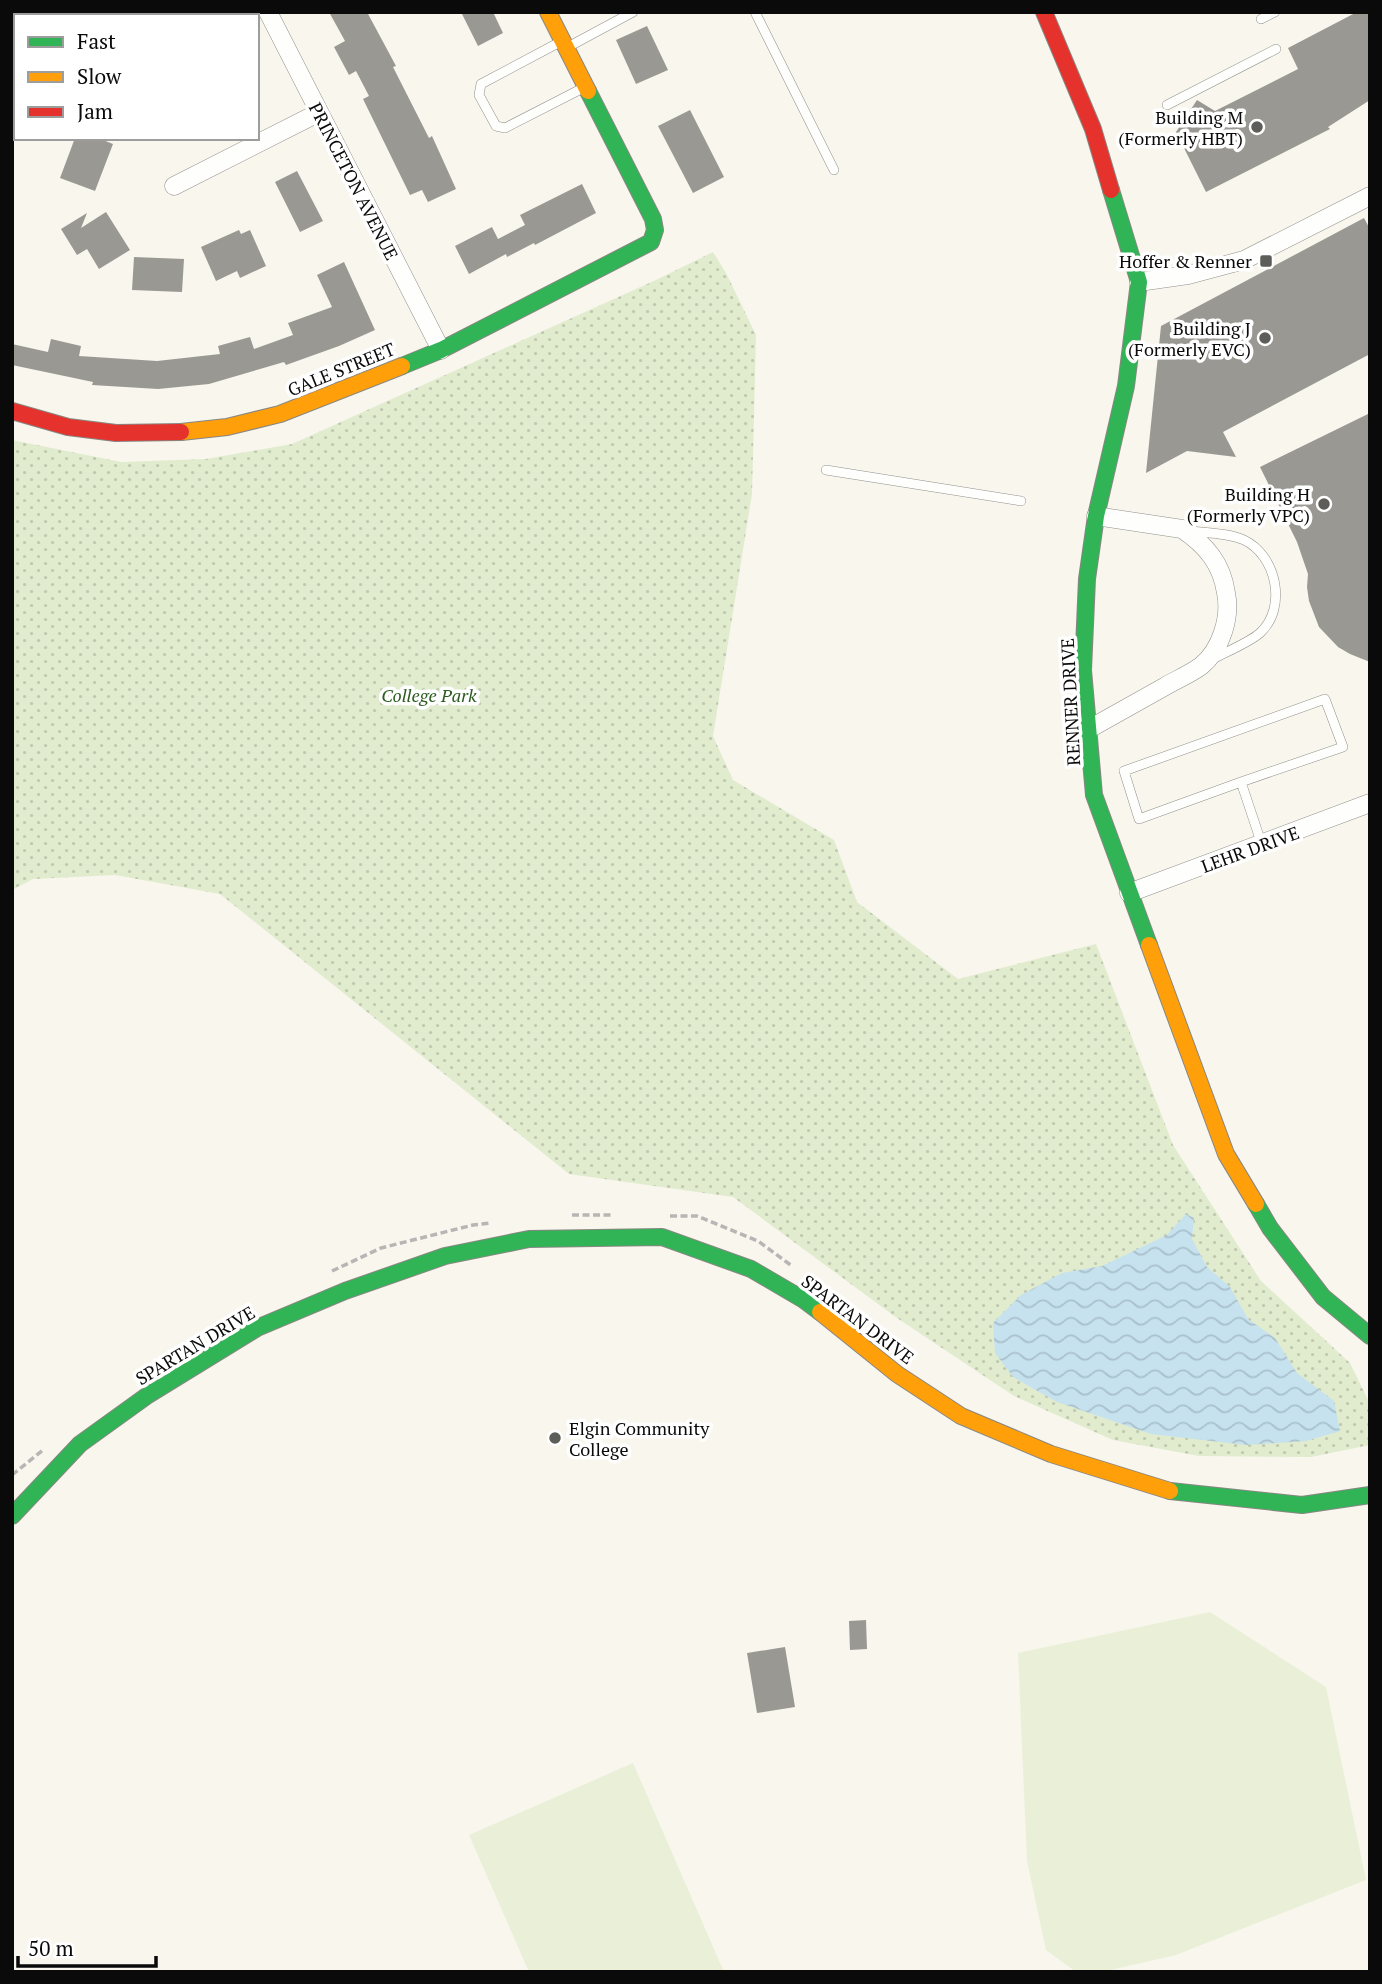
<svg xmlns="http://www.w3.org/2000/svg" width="1382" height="1984" viewBox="0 0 1382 1984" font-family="'PT Serif',serif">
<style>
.park{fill:url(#park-dots)}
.pitch{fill:#eaf0d8}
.water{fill:url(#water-waves)}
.building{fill:#9a9893}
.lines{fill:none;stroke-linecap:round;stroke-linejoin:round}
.lane-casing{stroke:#91908c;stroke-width:10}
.street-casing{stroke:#91908c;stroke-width:19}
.fast-casing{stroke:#888783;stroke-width:18}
.slow-casing{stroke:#888783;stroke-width:18}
.jam-casing{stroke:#888783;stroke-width:18}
.path{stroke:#b7b6b5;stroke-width:3.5;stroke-dasharray:7 3.5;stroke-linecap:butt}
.lane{stroke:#fefefc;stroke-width:9}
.street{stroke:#fefefc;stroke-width:18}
.fast{stroke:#30b455;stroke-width:16}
.slow{stroke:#ff9f0a;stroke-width:16}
.jam{stroke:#e5322d;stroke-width:16}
.poi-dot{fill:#5d5d59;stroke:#fff;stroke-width:2.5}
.labels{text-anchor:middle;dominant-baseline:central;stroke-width:7;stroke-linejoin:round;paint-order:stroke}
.poi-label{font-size:18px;fill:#0a0a0a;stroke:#fff;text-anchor:end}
.street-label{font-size:18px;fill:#0a0a0a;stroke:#fff}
.park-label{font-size:18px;font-style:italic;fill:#2d5b20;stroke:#fff}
</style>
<defs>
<pattern id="park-dots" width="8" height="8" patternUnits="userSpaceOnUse" patternTransform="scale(1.75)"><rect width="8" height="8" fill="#e1ecce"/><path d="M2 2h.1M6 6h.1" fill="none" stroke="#c0c9b0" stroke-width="1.8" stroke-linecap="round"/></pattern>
<pattern id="water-waves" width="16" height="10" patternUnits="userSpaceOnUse" patternTransform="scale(1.75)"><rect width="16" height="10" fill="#c6e2ef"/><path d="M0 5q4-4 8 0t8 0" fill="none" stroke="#a9c1cc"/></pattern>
</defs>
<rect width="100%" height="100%" fill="#f8f6ed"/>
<!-- park -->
<path class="park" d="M713 252 726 273 756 335 752 494 713 736 733 780 834 840 857 902 958 979 1096 944 1173 1145 1261 1281 1350 1363 1370 1404V1445L1311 1457 1199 1456 1113 1440 1014 1396 897 1318 733 1197 569 1174 220 894 115 875 33 879 12 890V440L121 462 206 459 292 444 656 280Z"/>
<!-- pitch -->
<path class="pitch" d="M1210 1612 1326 1687 1366 1880 1176 1955 1102 1972H1076L1046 1950 1027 1861 1018 1653Z
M633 1763 724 1972H529L469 1835Z"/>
<!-- water -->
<path class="water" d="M1186 1214 1194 1218 1192 1239 1207 1267 1230 1287 1248 1319 1275 1338 1297 1373 1334 1401 1340 1431 1306 1441 1246 1445 1151 1434 1057 1402 1013 1377 995 1353 993 1323 1021 1295 1062 1273 1102 1266 1167 1235Z"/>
<!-- building -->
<path class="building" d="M329 12H367L396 66 393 67 429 138 432 136 456 189 428 202 422 190 410 195 363 99 369 96 356 71 349 75 334 47 345 41Z
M461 12H493L503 33 478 46Z
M1357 12H1370V100L1328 127 1330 129 1206 192 1176 132 1197 100 1215 111 1298 69 1288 48Z
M647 26 668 70 636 84 616 40Z
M690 110 724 177 693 193 658 126Z
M75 138H98L113 144 95 191 60 178Z
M297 171 323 221 300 232 275 182Z
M582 184 596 213 535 245 534 243 507 257 506 254 469 274 455 246 492 227 498 239 525 225 520 215Z
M106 212 130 250 99 269 87 249 77 255 61 229 87 213 81 228Z
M1364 218 1370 229V354L1223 432 1236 457 1187 451 1146 473 1161 326Z
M239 230 241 234 250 230 266 266 240 278 237 271 216 281 201 247Z
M134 257 184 259 182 292 132 290Z
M344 262 375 330 339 346 286 365 284 362 209 384 158 389 92 385 93 382 12 365V344L48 352 51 339 81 346 79 356 157 361 220 354 218 346 250 337 254 349 293 335 288 323 332 307 317 275Z
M1370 413V662L1350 654 1338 647 1319 627 1309 601 1307 587 1308 574 1297 542 1260 467Z
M866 1620 867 1649 850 1650 849 1621Z
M785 1647 795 1707 757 1713 747 1653Z"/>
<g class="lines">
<!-- lane casing -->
<g class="lane-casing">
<path id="lane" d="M755 12 834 170
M1261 19 1275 12
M560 42 481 84 479 95 496 126 505 128 585 87
M568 47 633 12
M1167 105 1276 49
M826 470 1021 501
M1190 531C1207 533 1228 533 1244 540 1276 555 1288 607 1260 633 1250 642 1226 652 1213 659
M1241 782 1139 819 1124 771 1325 699 1343 747 1241 782 1262 845"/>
</g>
<!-- street casing -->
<g class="street-casing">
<path id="street" d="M268 12 441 350
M174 186 318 113
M1139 282 1188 275 1244 260 1370 196
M1089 729C1114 715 1139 701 1164 687 1176 680 1190 674 1201 666 1221 650 1231 617 1226 593 1222 564 1206 545 1182 529L1096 516
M1129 893 1370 803"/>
</g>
<!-- fast casing -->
<g class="fast-casing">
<path id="fast" d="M1111 190 1139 282 1126 386 1096 516 1087 579 1083 670 1094 795 1149 945
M402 366 441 350 651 242 655 230 653 219 588 91
M1256 1204 1270 1228 1323 1297 1370 1336
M1170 1491 1302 1505 1370 1495
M12 1516 80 1444 148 1395 257 1328 345 1291 445 1256 529 1239 662 1237 751 1269 804 1300 820 1312"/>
</g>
<!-- slow casing -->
<g class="slow-casing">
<path id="slow" d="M548 12 588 91
M181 432 227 427 280 414 402 366
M1149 945 1226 1154 1256 1204
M820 1312 897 1374 961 1416 1051 1454 1170 1491"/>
</g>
<!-- jam casing -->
<g class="jam-casing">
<path id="jam" d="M1044 12 1093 129 1111 190
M12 411 68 427 116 433 181 432"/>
</g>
<!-- path -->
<path class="path" d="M572 1215H613
M670 1216H697L758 1241 792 1266
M332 1271 381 1248 473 1225 491 1223
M12 1475 43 1450"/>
<!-- lane -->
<use href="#lane" class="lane"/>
<!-- street -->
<use href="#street" class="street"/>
<!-- fast -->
<use href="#fast" class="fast"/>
<!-- slow -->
<use href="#slow" class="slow"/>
<!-- jam -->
<use href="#jam" class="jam"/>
</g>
<!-- markers -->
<g class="poi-dot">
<circle cx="1257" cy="127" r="7"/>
<rect x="1259" y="254" width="14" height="14" rx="3.5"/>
<circle cx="1265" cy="338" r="7"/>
<circle cx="1324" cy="504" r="7"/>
<circle cx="555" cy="1438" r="7"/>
</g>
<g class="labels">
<!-- poi labels -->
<g class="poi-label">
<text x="1243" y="117">Building M<tspan x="1243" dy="21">(Formerly HBT)</tspan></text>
<text x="1252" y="261">Hoffer &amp; Renner</text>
<text x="1251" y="328">Building J<tspan x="1251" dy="21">(Formerly EVC)</tspan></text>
<text x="1310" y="494">Building H<tspan x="1310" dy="21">(Formerly VPC)</tspan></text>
<text x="569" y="1428" text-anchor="start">Elgin Community<tspan x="569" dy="21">College</tspan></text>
</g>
<!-- street labels -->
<g class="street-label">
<text transform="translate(354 181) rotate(63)">PRINCETON AVENUE</text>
<text transform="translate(341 369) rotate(-22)">GALE STREET</text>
<text transform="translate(1070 702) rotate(-93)">RENNER DRIVE</text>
<text transform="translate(1250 849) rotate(-20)">LEHR DRIVE</text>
<text transform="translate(858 1319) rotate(37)">SPARTAN DRIVE</text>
<text transform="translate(195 1345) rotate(-31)">SPARTAN DRIVE</text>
</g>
<!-- park labels -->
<g class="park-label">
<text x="429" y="695">College Park</text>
</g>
</g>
<!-- border -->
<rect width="1382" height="1984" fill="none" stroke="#0a0a0a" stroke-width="28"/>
<!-- legend -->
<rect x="14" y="14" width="245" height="126" fill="#ffffff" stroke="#9d9d9d" stroke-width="2"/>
<rect x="28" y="37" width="35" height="10" fill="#30b455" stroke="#9d9d9d" stroke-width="2"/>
<text x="77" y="49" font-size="21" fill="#0a0a0a">Fast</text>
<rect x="28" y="72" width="35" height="10" fill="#ff9f0a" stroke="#9d9d9d" stroke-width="2"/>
<text x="77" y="84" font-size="21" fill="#0a0a0a">Slow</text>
<rect x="28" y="107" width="35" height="10" fill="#e5322d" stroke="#9d9d9d" stroke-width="2"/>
<text x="77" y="119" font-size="21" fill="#0a0a0a">Jam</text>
<!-- scale -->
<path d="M18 1956v10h138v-10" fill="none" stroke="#0a0a0a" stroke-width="3.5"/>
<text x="28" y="1956" font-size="21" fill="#0a0a0a" stroke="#ffffff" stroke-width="5" paint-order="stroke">50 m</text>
</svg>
